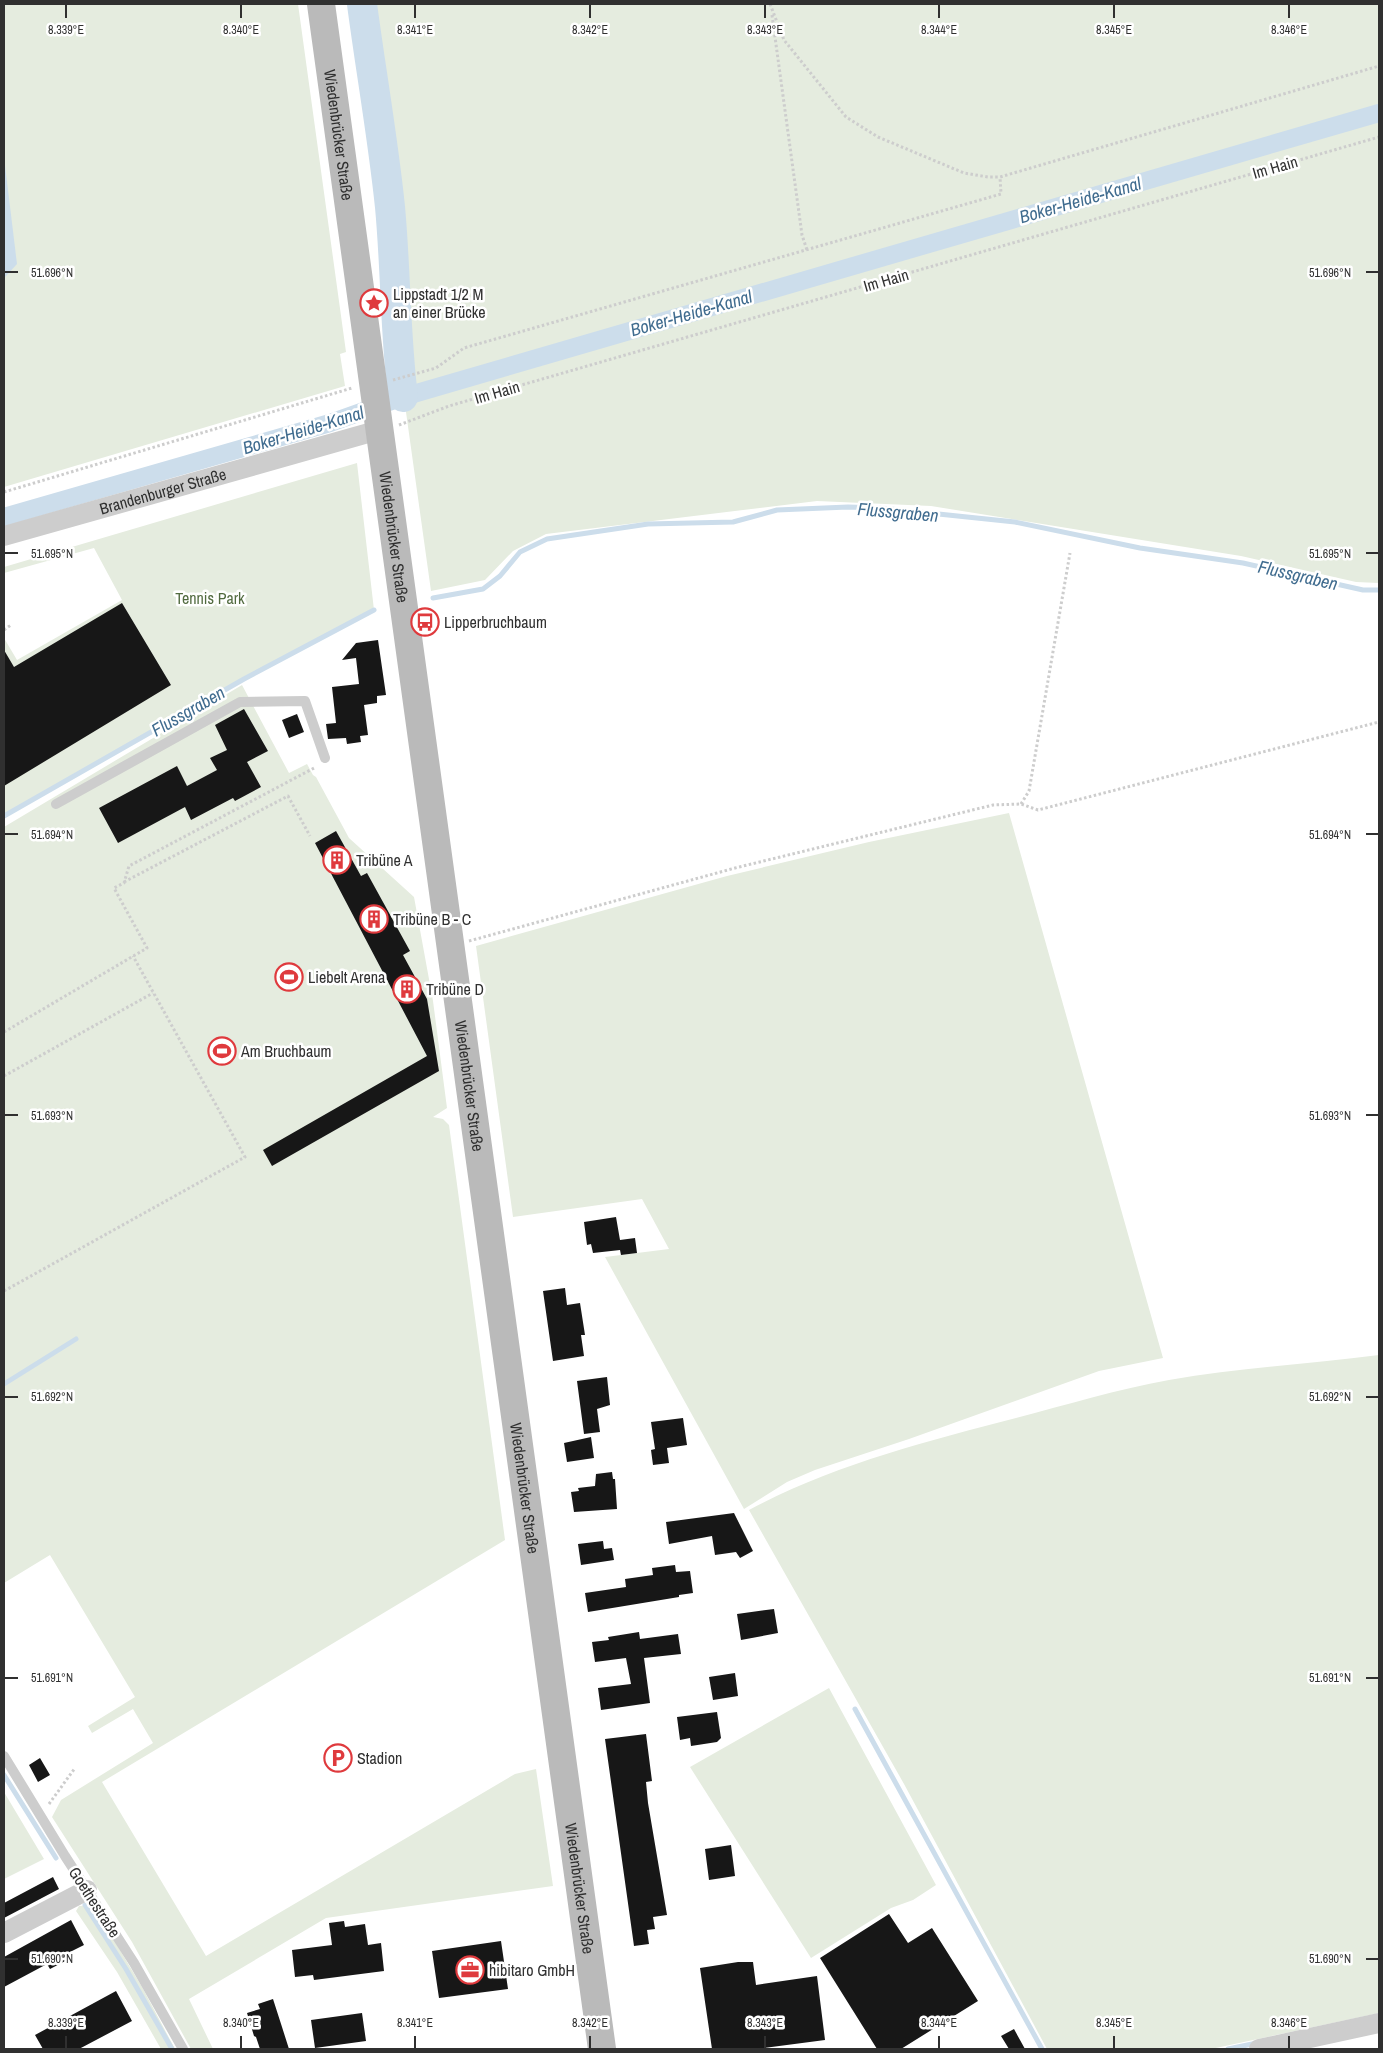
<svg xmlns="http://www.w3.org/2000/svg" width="1383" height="2053" viewBox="0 0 1383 2053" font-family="'Archivo Narrow',sans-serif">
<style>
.green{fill:#e5ecdf}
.water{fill:#ccddeb}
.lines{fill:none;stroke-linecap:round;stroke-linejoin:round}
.stream{stroke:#ccddeb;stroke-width:5}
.canal{stroke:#ccddeb;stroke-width:18}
.river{stroke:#ccddeb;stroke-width:30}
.building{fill:#171717}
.path{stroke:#cdcdcd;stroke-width:3;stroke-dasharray:2.5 2.5;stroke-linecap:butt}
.lane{stroke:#cdcdcd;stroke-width:10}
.street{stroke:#cdcdcd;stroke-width:20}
.secondary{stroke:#bababa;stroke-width:28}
.ticks{fill:none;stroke:#303030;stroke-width:2}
.labels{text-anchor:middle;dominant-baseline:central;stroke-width:5;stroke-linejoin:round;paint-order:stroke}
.street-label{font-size:16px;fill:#303030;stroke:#fff}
.poi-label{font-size:16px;fill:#303030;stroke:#fff;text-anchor:start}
.park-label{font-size:16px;fill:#516a3f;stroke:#fff}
.water-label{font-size:18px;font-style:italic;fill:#406c8f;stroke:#fff}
.ticks-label{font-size:12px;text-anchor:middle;fill:#303030;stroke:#fff;stroke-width:5;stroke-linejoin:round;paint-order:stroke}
</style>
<rect width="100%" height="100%" fill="#fff"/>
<!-- green -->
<path class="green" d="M4 4H298L346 352 340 354 345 386 4 487Z
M349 4H1379V583L1356 582 1241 556 931 506 817 501 546 534 513 551 485 580 431 591Z
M357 463 374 610 244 679 4 816V638L17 660 122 600 94 548 4 573V567Z
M242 685 289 773 307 764 313 775 316 777 349 838 414 897 433 1001 447 1108 433 1117 443 1119 449 1125 505 1540 102 1782 206 1956 515 1774 536 1769 553 1886 326 1918 189 1999 213 2049H191L132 1942 52 1817 61 1800 153 1743 133 1709 92 1733 88 1726 135 1697 50 1555 4 1583V827Z
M1009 813 1163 1358 1099 1371 909 1439 815 1470 787 1482 744 1509 605 1257 669 1249 642 1199 513 1217 476 946 727 876 869 842Z
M1379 1355V2013L1211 2049H1047L904 1784 749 1510C833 1465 924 1442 1016 1418 1066 1405 1118 1389 1169 1380 1239 1368 1309 1364 1379 1355Z
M829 1688 936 1885 913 1900 891 1908 811 1958 690 1767Z
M4 1792 44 1859 4 1879Z
M93 1905 142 1987 175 2049H161L117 1972 76 1911 79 1906Z"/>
<!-- water -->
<path class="water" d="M4 157 17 264 5 277H4Z"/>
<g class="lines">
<!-- stream -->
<path class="stream" d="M433 598 483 589 500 576 520 552 547 539 648 524 733 522 777 510 848 507 881 508 1015 522 1140 548 1243 563 1363 590H1379
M4 816 244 679 374 610
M4 1384 76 1339
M855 1709 1042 2049
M4 1775 56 1858
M85 1905 126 1969 172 2049
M1228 2049 1257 2043"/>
<!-- canal -->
<path class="canal" d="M4 517 330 423 403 397 1379 113"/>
<!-- river -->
<path class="river" d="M362 4C371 72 383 139 390 207 396 271 395 334 403 397"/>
</g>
<!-- building -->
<path class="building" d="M122 603 171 685 4 786V650L14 667Z
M378 640 386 695 377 696V703L364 705 368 735 360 736 361 742 347 744 346 738 328 739 326 724 336 723 332 687 359 684 356 658 342 660 356 643Z
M244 709 268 751 247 762 261 787 235 801 233 798 191 820 185 807 118 843 99 808 177 766 187 786 217 770 210 758 227 750 215 725Z
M297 714 304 732 289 738 282 720Z
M336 831 361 876 367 873 410 951 403 955 427 999 439 1071 272 1166 263 1150 427 1056 315 843Z
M616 1217 620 1240 635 1238 637 1253 621 1255 620 1250 593 1253 591 1244 587 1245 584 1222Z
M565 1288 567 1305 580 1303 585 1335H581L584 1356 553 1361 543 1291Z
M607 1377 610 1405 597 1409 600 1432 584 1434 577 1381Z
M683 1418 687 1445 667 1448 669 1463 653 1465 651 1450 655 1449 651 1422Z
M591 1437 594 1458 567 1462 564 1443Z
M612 1472 613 1479H615L617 1509 574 1512 571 1492 579 1491 578 1488 595 1486 596 1474Z
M734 1513 753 1551 740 1558 736 1552 715 1555 712 1536 669 1544 666 1522Z
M603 1541 604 1549 612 1548 614 1560 581 1565 578 1544Z
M675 1565 676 1572 690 1571 693 1593 679 1595V1597L588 1612 585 1593 626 1587 625 1579 653 1575 652 1568Z
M774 1609 778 1633 741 1640 737 1614Z
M639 1632 640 1639 678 1634 681 1654 644 1658 650 1703 601 1710 598 1688 631 1684 626 1658 595 1662 592 1642 609 1640 608 1637Z
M735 1673 738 1696 713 1700 709 1677Z
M717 1712 721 1738 717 1742 691 1746 690 1738 680 1740 677 1717Z
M646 1734 652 1781 646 1782 648 1803 667 1915 653 1917 655 1929 647 1930 649 1944 634 1946 605 1739Z
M40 1758 50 1775 38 1782 29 1765Z
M731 1845 735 1876 709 1880 705 1849Z
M53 1877 59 1889 4 1918V1903Z
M889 1914 908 1943 932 1928 978 2001 901 2049H877L820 1958Z
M71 1920 84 1945 70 1952 73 1957 50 1969 47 1964 4 1987V1957Z
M344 1921 345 1927 365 1924 368 1945 381 1943 384 1971 314 1980 313 1975 295 1977 292 1950 332 1945 329 1923Z
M501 1941 508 1989 439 1998 432 1951Z
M738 1962H753L756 1985 817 1976 825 2040 756 2049H712L700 1968Z
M116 1991 132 2021 79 2049H43L35 2035Z
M273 1999 282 2027 289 2049H260L256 2037 254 2036 247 2013 260 2009 258 2004Z
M362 2013 366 2041 315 2048 311 2020Z
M1014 2029 1025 2049H1009L1001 2036Z"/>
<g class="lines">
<!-- path -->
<path class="path" d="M770 4 784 40 846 117 878 137 964 173 988 177H1000L1379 66
M772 15 802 235 807 250
M393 380 436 368 464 348 1001 194 1000 177
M399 425 449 406 1379 137
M4 492 352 388
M4 630 11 625
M1021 804 1029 791 1070 553
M124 882 288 796 310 836
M469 941 735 868 993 805 1021 804 1038 810 1379 722
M4 1032 147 948 114 888 124 883 129 866 316 767
M4 1076 153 993
M4 1291 245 1157 133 956
M49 1804 75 1768"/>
<!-- lane -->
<path class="lane" d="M56 804 240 702 305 701 325 758
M4 1756 65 1856 134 1963 183 2049"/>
<!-- street -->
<g class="street">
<path id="s1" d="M4 536 379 430"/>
<path d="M4 1933 87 1890"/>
<path d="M1259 2049 1379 2023"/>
</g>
<!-- secondary -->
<path class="secondary" id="s2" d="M321 4 602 2049"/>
</g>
<!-- ticks -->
<path class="ticks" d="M66 5V18M241 5V18M415 5V18M590 5V18M765 5V18M939 5V18M1114 5V18M1289 5V18M5 272H18M1366 272H1378M5 553H18M1366 553H1378M5 834H18M1366 834H1378M5 1115H18M1366 1115H1378M5 1397H18M1366 1397H1378M5 1678H18M1366 1678H1378M5 1959H18M1366 1959H1378M66 2036V2048M241 2036V2048M415 2036V2048M590 2036V2048M765 2036V2048M939 2036V2048M1114 2036V2048M1289 2036V2048"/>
<!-- icons -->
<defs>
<g id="sight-ring" transform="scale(1.4375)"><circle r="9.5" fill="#fff" stroke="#df3a3d" stroke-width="1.5"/><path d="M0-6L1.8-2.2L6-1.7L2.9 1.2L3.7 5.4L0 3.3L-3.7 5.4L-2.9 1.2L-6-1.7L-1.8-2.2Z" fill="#df3a3d"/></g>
<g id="bus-ring" transform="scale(1.4375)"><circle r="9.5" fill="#fff" stroke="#df3a3d" stroke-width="1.5"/><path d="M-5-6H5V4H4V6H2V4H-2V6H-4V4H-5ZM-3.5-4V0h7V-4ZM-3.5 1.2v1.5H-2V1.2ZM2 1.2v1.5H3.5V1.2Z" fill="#df3a3d"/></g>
<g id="building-ring" transform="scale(1.4375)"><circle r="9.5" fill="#fff" stroke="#df3a3d" stroke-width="1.5"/><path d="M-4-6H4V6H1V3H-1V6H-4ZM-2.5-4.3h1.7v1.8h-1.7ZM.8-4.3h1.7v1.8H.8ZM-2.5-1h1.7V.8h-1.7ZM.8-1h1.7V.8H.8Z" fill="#df3a3d"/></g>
<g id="stadium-ring" transform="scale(1.4375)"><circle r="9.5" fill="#fff" stroke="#df3a3d" stroke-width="1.5"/><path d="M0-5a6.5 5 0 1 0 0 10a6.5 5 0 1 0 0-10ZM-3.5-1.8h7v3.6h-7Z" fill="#df3a3d"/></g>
<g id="parking-ring" transform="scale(1.4375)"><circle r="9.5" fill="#fff" stroke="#df3a3d" stroke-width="1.5"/><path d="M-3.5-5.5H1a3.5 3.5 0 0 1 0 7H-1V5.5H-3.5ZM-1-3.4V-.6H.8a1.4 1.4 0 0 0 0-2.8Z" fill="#df3a3d"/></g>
<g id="office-ring" transform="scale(1.4375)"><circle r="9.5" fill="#fff" stroke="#df3a3d" stroke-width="1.5"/><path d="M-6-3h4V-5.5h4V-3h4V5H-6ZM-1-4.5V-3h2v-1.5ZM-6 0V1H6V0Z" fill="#df3a3d"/></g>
</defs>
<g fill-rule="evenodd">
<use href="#sight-ring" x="374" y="303"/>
<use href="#bus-ring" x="425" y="622"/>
<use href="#building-ring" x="337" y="860"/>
<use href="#building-ring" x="374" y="919"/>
<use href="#stadium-ring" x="289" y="977"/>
<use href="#building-ring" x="407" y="989"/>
<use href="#stadium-ring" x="222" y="1051"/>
<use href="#parking-ring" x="338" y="1758"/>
<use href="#office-ring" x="470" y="1970"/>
</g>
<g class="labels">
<!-- street labels -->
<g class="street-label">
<text stroke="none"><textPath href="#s2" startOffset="132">Wiedenbrücker Straße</textPath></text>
<text transform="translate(1275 167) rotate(-16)">Im Hain</text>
<text transform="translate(886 280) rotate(-16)">Im Hain</text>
<text transform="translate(497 392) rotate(-16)">Im Hain</text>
<text stroke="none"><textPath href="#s1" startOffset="165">Brandenburger Straße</textPath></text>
<text stroke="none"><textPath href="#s2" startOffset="538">Wiedenbrücker Straße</textPath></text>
<text stroke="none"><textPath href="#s2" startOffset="1092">Wiedenbrücker Straße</textPath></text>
<text stroke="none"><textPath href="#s2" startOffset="1498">Wiedenbrücker Straße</textPath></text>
<text stroke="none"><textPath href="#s2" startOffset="1902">Wiedenbrücker Straße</textPath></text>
<text transform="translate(95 1902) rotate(57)">Goethestraße</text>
</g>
<!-- poi labels -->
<g class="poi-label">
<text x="393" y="294">Lippstadt 1/2 M<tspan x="393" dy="18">an einer Brücke</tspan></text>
<text x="444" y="622">Lipperbruchbaum</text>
<text x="356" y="860">Tribüne A</text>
<text x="393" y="919">Tribüne B - C</text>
<text x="308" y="977">Liebelt Arena</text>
<text x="426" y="989">Tribüne D</text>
<text x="241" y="1051">Am Bruchbaum</text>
<text x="357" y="1758">Stadion</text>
<text x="489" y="1970">hibitaro GmbH</text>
</g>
<!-- park labels -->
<g class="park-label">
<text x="210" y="598">Tennis Park</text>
</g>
<!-- water labels -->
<g class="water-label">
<text transform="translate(1080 200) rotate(-16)">Boker-Heide-Kanal</text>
<text transform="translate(691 313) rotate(-16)">Boker-Heide-Kanal</text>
<text transform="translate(303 430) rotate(-17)">Boker-Heide-Kanal</text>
<text transform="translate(898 512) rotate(5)">Flussgraben</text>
<text transform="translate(1298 575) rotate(13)">Flussgraben</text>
<text transform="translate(188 711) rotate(-30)">Flussgraben</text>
</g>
</g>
<g class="ticks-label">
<text x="66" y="34">8.339°E</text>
<text x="241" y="34">8.340°E</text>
<text x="415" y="34">8.341°E</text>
<text x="590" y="34">8.342°E</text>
<text x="765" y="34">8.343°E</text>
<text x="939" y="34">8.344°E</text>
<text x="1114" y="34">8.345°E</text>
<text x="1289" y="34">8.346°E</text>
<text x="52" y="277">51.696°N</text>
<text x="1330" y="277">51.696°N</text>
<text x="52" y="558">51.695°N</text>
<text x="1330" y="558">51.695°N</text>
<text x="52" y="839">51.694°N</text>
<text x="1330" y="839">51.694°N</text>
<text x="52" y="1120">51.693°N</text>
<text x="1330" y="1120">51.693°N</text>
<text x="52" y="1401">51.692°N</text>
<text x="1330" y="1401">51.692°N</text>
<text x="52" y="1682">51.691°N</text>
<text x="1330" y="1682">51.691°N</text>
<text x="52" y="1963">51.690°N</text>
<text x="1330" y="1963">51.690°N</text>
<text x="66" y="2027">8.339°E</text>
<text x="241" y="2027">8.340°E</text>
<text x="415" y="2027">8.341°E</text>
<text x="590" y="2027">8.342°E</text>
<text x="765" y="2027">8.343°E</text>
<text x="939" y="2027">8.344°E</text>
<text x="1114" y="2027">8.345°E</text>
<text x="1289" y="2027">8.346°E</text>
</g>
<!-- border -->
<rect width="1383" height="2053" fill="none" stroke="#303030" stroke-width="10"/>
</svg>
